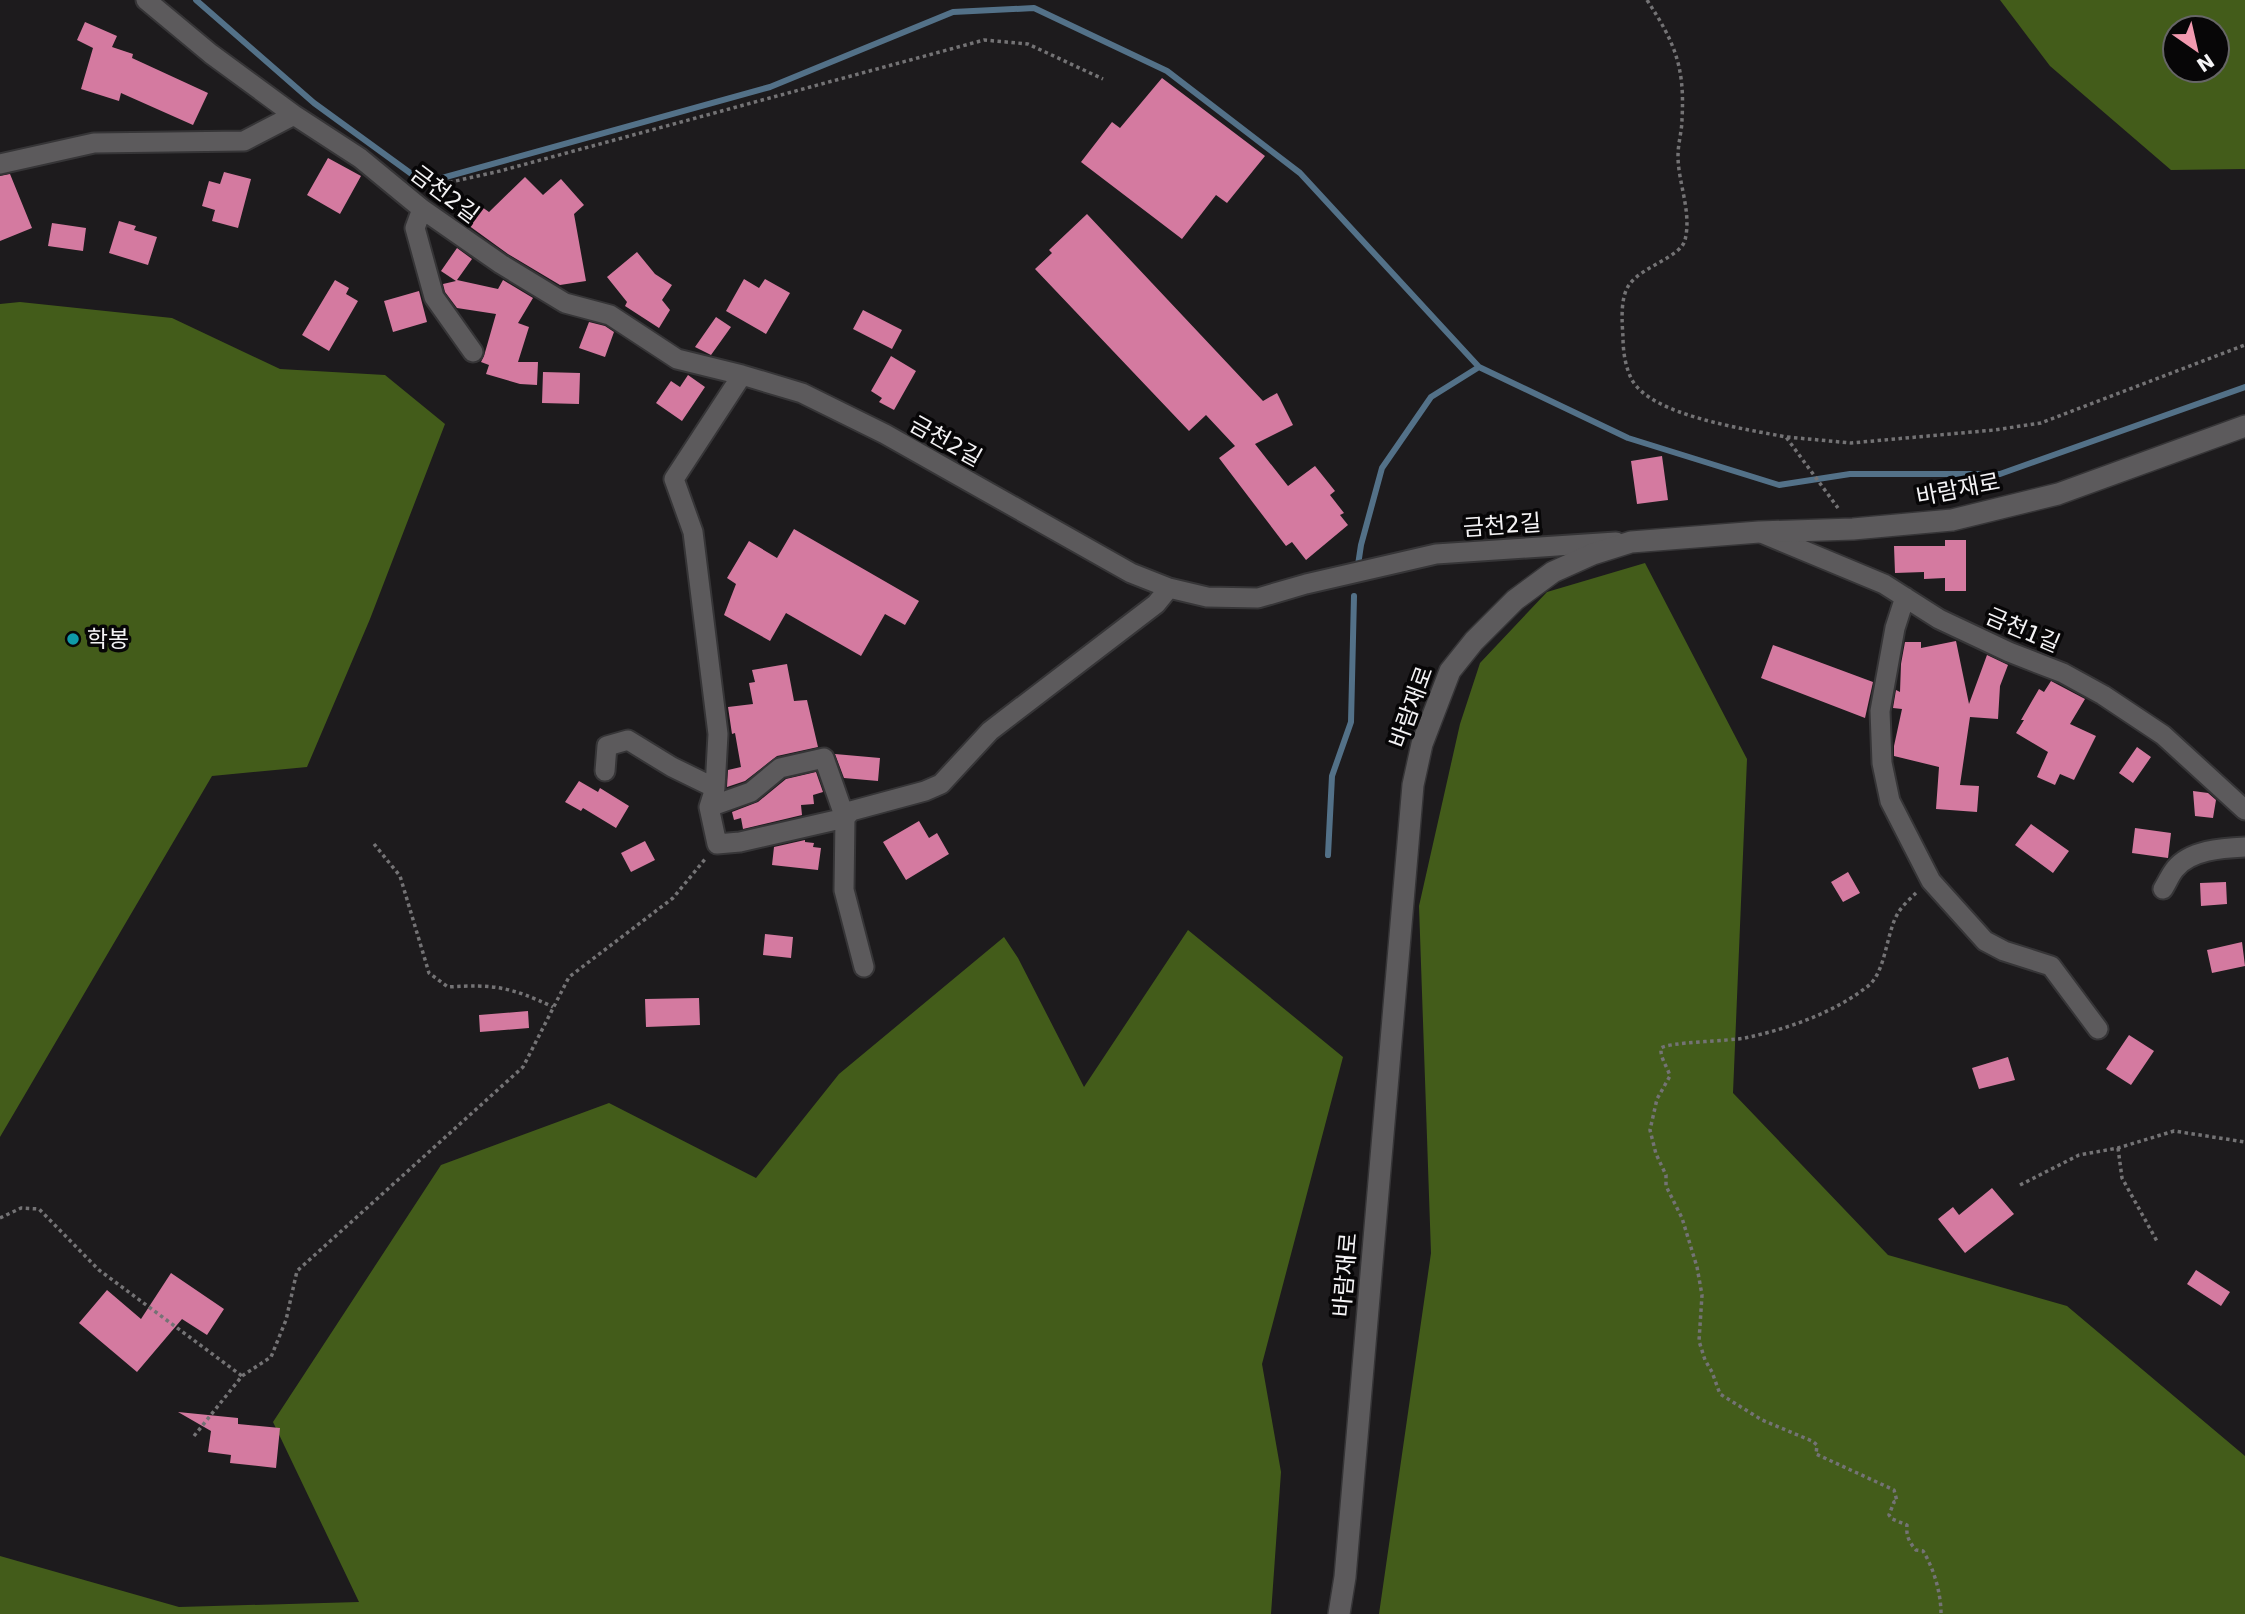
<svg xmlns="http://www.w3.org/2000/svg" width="2245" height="1614" viewBox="0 0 2245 1614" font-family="'DejaVu Sans','Noto Sans KR',sans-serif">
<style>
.forest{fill:#435c1a;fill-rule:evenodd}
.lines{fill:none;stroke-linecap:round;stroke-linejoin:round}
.stream{stroke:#537188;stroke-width:6}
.building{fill:#d47aa0}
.street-casing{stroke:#363537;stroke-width:23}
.secondary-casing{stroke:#363537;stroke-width:24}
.path{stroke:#747375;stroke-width:3.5;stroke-dasharray:3.5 3.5;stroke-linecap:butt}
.street{stroke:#5c5a5c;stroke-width:19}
.secondary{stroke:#5c5a5c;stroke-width:21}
.culture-dot{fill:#0f9aa8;stroke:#070607;stroke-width:2.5}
.labels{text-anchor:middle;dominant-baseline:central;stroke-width:7;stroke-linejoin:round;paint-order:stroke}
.street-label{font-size:23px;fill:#f4f3f5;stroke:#070607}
.poi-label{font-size:23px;fill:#f4f3f5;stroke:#070607;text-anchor:start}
</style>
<rect width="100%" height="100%" fill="#1d1b1d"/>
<!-- forest -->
<path class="forest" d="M2000 0H2245V169L2171 170 2050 66ZM2175 28H2217V70H2175Z
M20 302 172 318 280 369 385 375 445 424 370 619 307 767 212 776 0 1137V304Z
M1645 563 1747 759 1733 1093 1888 1255 2067 1306 2245 1456V1614H1379L1431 1253 1419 906 1460 724 1480 663 1547 592Z
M1188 930 1343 1057 1262 1364 1281 1472 1271 1614H0V1556L179 1607 359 1602 273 1422 441 1165 609 1103 756 1178 839 1074 1004 937 1018 958 1084 1087Z"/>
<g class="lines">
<!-- stream -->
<path class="stream" d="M196 0 314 103 424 183 770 87 953 12 1034 8 1167 71 1300 173 1479 367 1628 438 1779 485 1850 474H2000L2245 387
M1358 565 1361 545 1382 468 1431 397 1479 367
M1328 855 1332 776 1351 722 1354 596"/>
</g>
<!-- building -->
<path class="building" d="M85 22 117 36 112 47 133 54 132 58 208 93 193 125 121 93 119 101 81 89 93 48 77 40Z
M1162 78 1265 156 1227 203 1216 195 1182 239 1081 162 1112 122 1120 128Z
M328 158 361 176 340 214 307 195Z
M224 172 251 179 238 228 212 221 215 210 202 206 209 181 220 184Z
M10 174 32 228 0 241V176Z
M525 177 543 195 561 179 584 205 574 214 586 281 560 285 508 254 468 225 482 207 489 212Z
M1087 214 1263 401 1277 393 1293 425 1255 444 1288 486 1315 466 1335 491 1330 495 1344 513 1340 515 1348 525 1306 560 1292 542 1286 546 1219 458 1235 446 1206 415 1189 431 1035 269 1052 253 1049 250Z
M119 221 136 226 134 230 157 237 148 265 109 253Z
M52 223 86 228 83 251 48 246Z
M457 248 472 259 457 280 498 289 503 280 533 298 518 323 529 327 518 362H538L537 385 520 384 486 374 489 365 481 362 484 356 496 314 457 308 445 292 443 284 456 281 441 271Z
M637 252 655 274 672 285 662 300 670 310 659 328 625 306 627 302 607 277Z
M744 279 759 288 765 279 790 293 766 334 726 311Z
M335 280 349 288 346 294 358 301 329 351 302 335Z
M419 291 427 322 393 332 384 301Z
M863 310 902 330 892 349 853 329Z
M716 317 731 327 711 355 695 347Z
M589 322 605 326 614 332 605 357 579 348Z
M891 356 916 371 894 410 879 402 882 398 871 391Z
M543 372 580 373 579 404 542 403Z
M688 375 705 387 682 421 656 403 671 381 680 387Z
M1662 456 1668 500 1637 504 1631 461Z
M794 529 919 601 905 625 885 614 861 656 786 613 770 641 724 615 736 584 727 578 749 541 777 558Z
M1945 540H1966V591H1945V578L1924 579V572L1895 573 1894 546H1945Z
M1956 641 1969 704 1987 655 2008 665 2000 686 1998 719 1970 717 1960 785 1979 786 1977 812 1936 809 1939 767 1894 756V746L1902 709 1893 708 1896 690 1900 692 1901 664 1905 642H1921V648Z
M1773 645 1873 682 1865 718 1761 678Z
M787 664 794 701 807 700 818 747 777 756 745 781 727 787 728 770 741 767 735 733 732 734 728 707 753 704 749 683 755 682 752 670Z
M2051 681 2085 699 2070 724 2096 736 2074 780 2060 774 2055 785 2037 777 2048 752 2016 733 2024 720H2021L2039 689 2044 692Z
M2137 747 2151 757 2133 783 2119 773Z
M835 754 880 758 878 781 844 778Z
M816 772 823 792 813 795 814 804 801 805 802 815 743 829 741 818 734 820 732 812 758 802 786 779Z
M579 781 598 792 600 788 629 806 616 828 583 808 581 811 565 802Z
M2193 791 2208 793 2216 800 2213 818 2195 816Z
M919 821 929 838 937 833 949 854 906 880 883 842Z
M2031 824 2069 851 2053 873 2015 845Z
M2135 828 2171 833 2168 858 2132 853Z
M805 840V842L814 843 813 847 821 848 818 870 772 865 774 847Z
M645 841 655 860 631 872 621 853Z
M1848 872 1860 893 1843 902 1831 882Z
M2226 882 2227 904 2201 906 2200 883Z
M765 934 793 937 791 958 763 955Z
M2242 942 2245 966 2212 973 2207 950Z
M699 998 700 1025 646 1027 645 999Z
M528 1011 529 1028 480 1032 479 1015Z
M2129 1035 2154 1051 2131 1085 2106 1069Z
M2008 1057 2015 1080 1979 1089 1972 1068Z
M1992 1188 2014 1214 1965 1253 1938 1219 1953 1207 1959 1215Z
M2196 1270 2230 1292 2221 1306 2187 1284Z
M171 1273 224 1309 207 1335 182 1319 137 1372 79 1323 107 1290 141 1319Z
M178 1412 238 1418V1424L280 1428 276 1468 230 1463 231 1455 208 1452 211 1431Z"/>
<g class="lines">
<!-- street casing -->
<g class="street-casing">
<path id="street" d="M146 0 211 54 294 115
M0 164 94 143 244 141 294 115 360 158 422 209 501 264 565 303 610 315 677 359 742 375 802 393 885 434 1131 573 1169 588 1207 597 1258 598 1306 584 1436 554 1616 542
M422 209 415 228 434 297 473 352
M742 375 674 479 693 532 718 734 715 788 709 807 717 844 740 842 845 818 851 811 925 791 941 784 990 731 1156 604 1169 588
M1759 532 1884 584 1939 619 2009 652 2063 673 2103 695 2163 735 2245 810
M1905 597 1895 628 1880 711 1882 763 1890 801 1931 881 1985 941 2004 951 2051 966 2098 1029
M605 771 607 746 628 740 672 767 715 788
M709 807 751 792 780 768 824 758 845 818 844 890 864 967
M2163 889C2167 883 2170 875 2175 869 2190 850 2222 848 2245 847"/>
</g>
<!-- secondary casing -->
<g class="secondary-casing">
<path id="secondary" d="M1339 1614 1345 1577 1413 785 1422 744 1450 671 1474 641 1515 600 1553 572 1593 554 1631 542 1759 532 1853 529 1952 520 2058 494 2245 426"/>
</g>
<!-- path -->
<path class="path" d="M1647 0C1675 43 1685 67 1682 119 1682 131 1678 143 1678 156 1678 183 1692 212 1685 240 1681 257 1642 266 1629 285 1620 298 1622 322 1623 337 1623 351 1625 365 1631 378 1649 416 1747 429 1786 437L1838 508
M434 195 442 184 500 171 984 40 1028 44 1103 79
M1787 437 1851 443 1994 430 2041 423 2245 345
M374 844 400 876 429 973 448 987C494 984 511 987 553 1007
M1916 893C1910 899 1902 906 1898 913 1886 933 1886 972 1868 986 1834 1013 1787 1029 1745 1038 1729 1041 1669 1042 1661 1048 1660 1058 1667 1066 1670 1076L1657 1099 1650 1130 1656 1154 1666 1175V1186L1682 1218 1697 1267 1702 1295 1699 1341 1705 1360 1712 1372 1720 1394 1762 1420 1812 1441 1817 1445 1816 1454 1894 1490 1897 1501 1894 1502 1889 1515 1892 1519 1907 1525C1906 1536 1909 1542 1916 1550L1923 1551C1934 1569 1941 1593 1941 1614
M2118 1148 2122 1178 2158 1243
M2020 1185 2079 1155 2118 1148 2174 1131 2245 1142
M0 1218 21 1208 39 1209 99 1270 242 1376
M194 1436 242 1376 271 1357 286 1320 297 1271 523 1067 569 977 673 898 706 858"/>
<!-- street -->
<use href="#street" class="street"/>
<!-- secondary -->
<use href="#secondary" class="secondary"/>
</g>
<!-- markers -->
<circle class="culture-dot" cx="73" cy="639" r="7"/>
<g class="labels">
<!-- street labels -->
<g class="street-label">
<text transform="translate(445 194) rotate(37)">금천2길</text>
<text transform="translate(946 441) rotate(29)">금천2길</text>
<text transform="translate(1958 489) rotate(-11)">바람재로</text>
<text transform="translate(1502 525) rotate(-4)">금천2길</text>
<text transform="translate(2023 630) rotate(23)">금천1길</text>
<text transform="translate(1411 707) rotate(-70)">바람재로</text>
<text transform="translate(1345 1275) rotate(-85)">바람재로</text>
</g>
<!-- poi labels -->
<g class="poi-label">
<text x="87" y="639">학봉</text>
</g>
</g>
<!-- north arrow -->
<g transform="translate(2196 49) rotate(146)"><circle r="33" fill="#070607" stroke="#666566" stroke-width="2"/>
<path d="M0-5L12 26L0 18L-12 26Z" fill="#f29ab0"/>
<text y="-10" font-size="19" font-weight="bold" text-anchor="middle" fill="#f4f3f5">N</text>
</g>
</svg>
